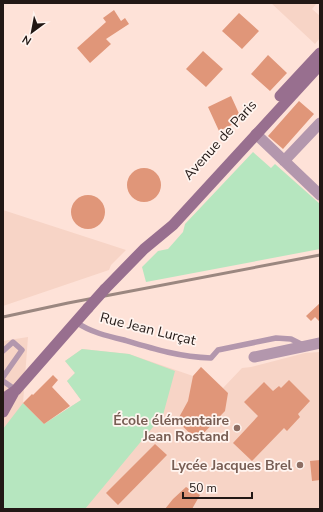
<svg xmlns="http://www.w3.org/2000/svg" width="323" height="512" viewBox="0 0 323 512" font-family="'Nunito Sans',sans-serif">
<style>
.built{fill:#f7d4c6}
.green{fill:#b6e6bf}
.building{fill:#e09679}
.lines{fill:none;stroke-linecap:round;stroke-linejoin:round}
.service{stroke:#b397ad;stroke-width:5.5}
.minor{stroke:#b397ad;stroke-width:11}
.secondary{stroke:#986f8f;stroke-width:11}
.rail{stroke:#9b8780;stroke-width:3}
.secondary-bridge{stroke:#986f8f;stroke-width:11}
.education-dot{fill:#8d6e63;stroke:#fff4ef;stroke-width:1.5}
.labels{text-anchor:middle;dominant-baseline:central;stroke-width:3.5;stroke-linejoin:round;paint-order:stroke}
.street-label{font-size:14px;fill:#221815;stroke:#fff4ef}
.education-label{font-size:14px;font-weight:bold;fill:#785e54;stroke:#fff4ef;text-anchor:end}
</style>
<rect width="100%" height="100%" fill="#fee2d8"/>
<!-- built -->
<path class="built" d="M271 3H317L312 9 320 16V38L315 44Z
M3 210 126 250 111 265 109 270 3 306Z
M28 337 23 403 44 424 81 400 67 381 75 373 65 361 82 349 129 354 193 376 201 367 223 388 242 368 251 367 305 353 320 352V509H3V341Z"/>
<!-- green -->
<path class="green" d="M253 152 271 168 275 164 320 204V249L146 282 142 267 158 251 168 249 183 232 185 224Z
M82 349 129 354 175 371 163 415 85 509H3V429L23 403 44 424 81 400 67 381 75 373 65 361Z"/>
<!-- building -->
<path class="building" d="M114 10 121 21 125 18 129 24 106 39 111 44 90 63 77 48 106 22 103 18Z
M239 13 259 31 242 49 222 31Z
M203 51 223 69 206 87 186 69Z
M268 55 287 73 270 91 251 74Z
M231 96 242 120 219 131 208 107Z
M299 101 314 114 283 149 268 136Z
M127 185a17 17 0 1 1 34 0a17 17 0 1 1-34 0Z
M71 212a17 17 0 1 1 34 0a17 17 0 1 1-34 0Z
M320 303V322L315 317 311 321 306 316Z
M201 367 228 393 225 411 197 440 177 421 188 401 193 376Z
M53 375 58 380 52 387 70 406 44 424 23 403 32 394 33 395Z
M289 380 310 401 298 414 300 417 287 431 284 428 252 461 233 443 258 416 244 402 264 382 273 391 279 386 281 388Z
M155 444 167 455 118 505 106 493Z
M320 460V480L312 481 310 461Z
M186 487 200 495 192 509H165L173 499Z"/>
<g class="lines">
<!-- service -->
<path class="service" d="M76 322C90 332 107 336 124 340 154 349 180 357 211 358L218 350 276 338 291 339 303 345
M3 351 13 342 22 350 3 377
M3 381 16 390"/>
<!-- minor -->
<path class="minor" d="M256 134 320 195
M284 161 320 123
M254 357 320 343"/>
<!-- secondary -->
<path class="secondary" d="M280 96 320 53
M105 289 144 249 173 225 320 65
M3 399 16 390 88 308
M3 412 14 392"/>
<!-- rail -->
<path class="rail" d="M3 317 68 303 320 255"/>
<!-- secondary-bridge -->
<path class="secondary-bridge" d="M88 308 105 289"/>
</g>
<!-- markers -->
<g class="education-dot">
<circle cx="237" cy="428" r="4"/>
<circle cx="300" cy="465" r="4"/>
</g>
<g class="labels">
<!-- street labels -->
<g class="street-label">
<text transform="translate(220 140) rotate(-48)">Avenue de Paris</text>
<text transform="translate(148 329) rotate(14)">Rue Jean Lurçat</text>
</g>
<!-- education labels -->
<g class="education-label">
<text x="229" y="420">École élémentaire<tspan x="229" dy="16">Jean Rostand</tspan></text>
<text x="292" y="465">Lycée Jacques Brel</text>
</g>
</g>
<!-- border -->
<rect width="323" height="512" fill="none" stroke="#221815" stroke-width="8"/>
<!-- north arrow -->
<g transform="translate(32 32) rotate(212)" stroke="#fff4ef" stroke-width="3" paint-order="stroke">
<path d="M0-3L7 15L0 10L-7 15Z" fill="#221815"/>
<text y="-6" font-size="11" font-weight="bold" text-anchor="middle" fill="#221815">N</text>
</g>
<!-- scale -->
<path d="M183 492v6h69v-6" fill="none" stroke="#221815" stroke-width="2"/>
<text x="189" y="492" font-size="12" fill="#221815" stroke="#fff4ef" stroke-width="3" paint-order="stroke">50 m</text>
</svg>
